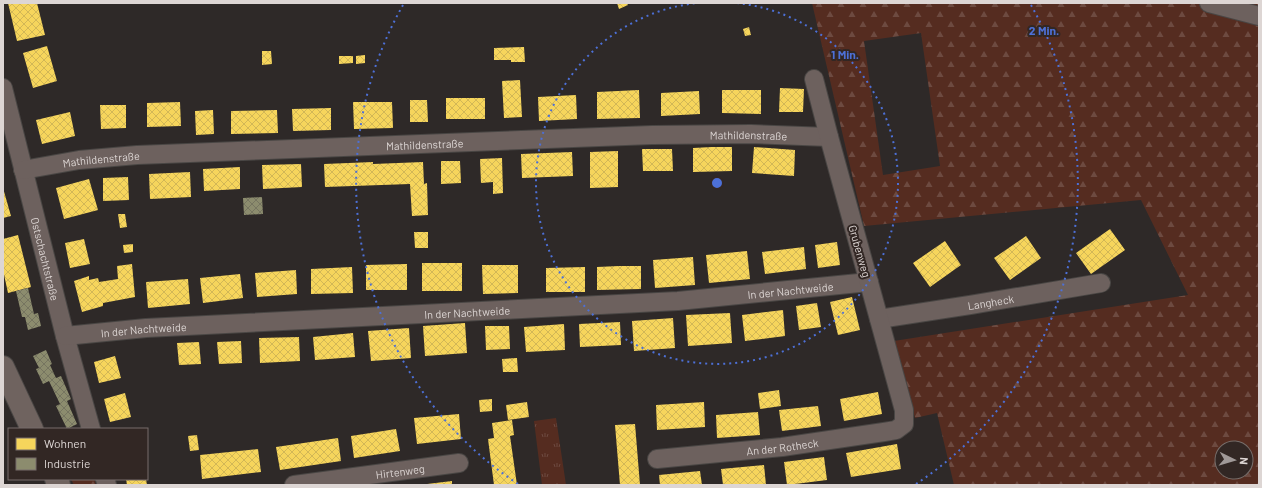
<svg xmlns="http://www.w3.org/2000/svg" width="1262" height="488" viewBox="0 0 1262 488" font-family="Barlow,sans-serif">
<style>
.forest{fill:url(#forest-firs);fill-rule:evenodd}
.park{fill:url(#park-tufts)}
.homes{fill:url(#homes-cross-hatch)}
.industry{fill:url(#industry-cross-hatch)}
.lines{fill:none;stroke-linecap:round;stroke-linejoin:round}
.street-casing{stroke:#494644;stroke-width:20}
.secondary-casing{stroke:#494644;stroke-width:24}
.street{stroke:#6d615e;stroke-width:18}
.secondary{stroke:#6f635f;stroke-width:22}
.ring{fill:none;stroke:#4d70d7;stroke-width:2;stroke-dasharray:2 4}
.labels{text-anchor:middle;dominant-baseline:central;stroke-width:4;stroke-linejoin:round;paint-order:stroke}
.street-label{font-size:11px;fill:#ddd6d4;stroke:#322724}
.centre{fill:#4d70d7;stroke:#322724;stroke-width:2}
.ring-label{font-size:12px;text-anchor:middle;font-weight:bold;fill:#4d70d7;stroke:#322724;stroke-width:4;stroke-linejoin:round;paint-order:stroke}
</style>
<defs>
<pattern id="forest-firs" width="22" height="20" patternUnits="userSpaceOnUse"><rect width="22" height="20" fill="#552c20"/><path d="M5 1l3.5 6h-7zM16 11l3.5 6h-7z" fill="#6d4a40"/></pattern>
<pattern id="park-tufts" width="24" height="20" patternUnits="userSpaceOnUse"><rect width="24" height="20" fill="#552c20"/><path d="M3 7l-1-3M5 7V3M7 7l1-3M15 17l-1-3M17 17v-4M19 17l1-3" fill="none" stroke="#6d4a40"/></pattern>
<pattern id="homes-cross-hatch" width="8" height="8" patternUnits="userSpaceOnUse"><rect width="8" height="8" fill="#f6d55c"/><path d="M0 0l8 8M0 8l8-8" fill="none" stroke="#d2b756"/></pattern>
<pattern id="industry-cross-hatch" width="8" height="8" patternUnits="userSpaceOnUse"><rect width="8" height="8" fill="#8c8c6e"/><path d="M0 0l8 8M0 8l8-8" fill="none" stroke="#767560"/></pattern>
</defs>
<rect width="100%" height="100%" fill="#2e2928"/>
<!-- forest -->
<path class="forest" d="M812 3H1259V485H954L937 413 915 418 894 341 1188 295 1141 200 864 226ZM921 33 940 166 883 175 864 41ZM1222 448H1246V472H1222Z
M71 479H94L96 485H74Z"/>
<!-- park -->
<path class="park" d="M556 418 566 485H542L534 421Z"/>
<!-- homes -->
<path class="homes" d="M8 3H37L45 35 17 41Z
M617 3H627L628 5 619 9Z
M749 27 751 35 745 36 743 29Z
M47 46 57 81 33 88 23 53Z
M524 47 525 62H511V60H494V48Z
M262 51H271L272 64 262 65Z
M365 55V63L356 64V56Z
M339 56H353V63L339 64Z
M520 80 522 117 504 118 502 81Z
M780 88 804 89 803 112H779Z
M639 90 640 118 597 119V92Z
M722 90H761V114L722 113Z
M699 91 700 114 661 116V93Z
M576 95 577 119 539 121 538 97Z
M446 98H485V119H446Z
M410 100H427L428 122H410Z
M180 102 181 126 147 127V103Z
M353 102H392L393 128 354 129Z
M100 105H126V128L101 129Z
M331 108V130L293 131 292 109Z
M213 110 214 134 196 135 195 111Z
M277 110 278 133 231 134V111Z
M70 112 75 136 42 144 36 120Z
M712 147H732V171L693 172V148Z
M754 147 795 150 794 176 752 173Z
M642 149H672L673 171H643Z
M618 151V187L590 188V152Z
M572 152 573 176 522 178 521 154Z
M502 158 503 193 493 194V182L481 183 480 159Z
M441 161H460L461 183 441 184Z
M373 162V164L423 162 424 184 427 183 428 215 412 216 410 184 325 187 324 164Z
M301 164 302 187 263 189 262 165Z
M240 167V189L204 191 203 169Z
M190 172 191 197 150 199 149 174Z
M128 177 129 200 103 201V178Z
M89 179 98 210 64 219 56 188Z
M3 188 11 216 3 218Z
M118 214H125L127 227 120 228Z
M1110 229 1125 250 1091 274 1076 253Z
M414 232H428V248H415Z
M18 235 31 287 8 293 3 270V239Z
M1026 236 1041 258 1010 280 994 258Z
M84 239 90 264 70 268 65 243Z
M945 241 961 265 930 287 913 263Z
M837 242 840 265 818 268 815 245Z
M133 244V252L124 253 123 245Z
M804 247 806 269 765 274 762 252Z
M747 251 750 279 709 283 706 255Z
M693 257 695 285 655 288 653 260Z
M422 263H462V291H422Z
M132 264 135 297 103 303V306L82 312 74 281 89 276V280L98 278 99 282 118 279 117 266Z
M407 264V290H366V265Z
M482 265H518V293L483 294Z
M619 266H641V289L597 290V267Z
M352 267 353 293 311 294V269Z
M585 267V292H546V268Z
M296 270 297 294 257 297 255 273Z
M240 274 243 298 203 303 200 278Z
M188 279 190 304 148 308 146 282Z
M852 297 860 330 838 335 830 302Z
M817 303 821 327 799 330 796 306Z
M783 310 785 336 745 341 742 315Z
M730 313 732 343 688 346 686 315Z
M673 318 675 348 634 351 632 321Z
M620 322 621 345 580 347 579 324Z
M465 323 467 353 425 356 423 326Z
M564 324 565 350 526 352 524 327Z
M485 326H509L510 349 486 350Z
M409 328 411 358 371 361 368 331Z
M353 333 355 357 315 360 313 337Z
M299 337 300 361 260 363 259 338Z
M241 341 242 363 219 364 217 342Z
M199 342 201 364 179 365 177 343Z
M115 356 121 378 99 383 94 362Z
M517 358 518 372H503L502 359Z
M779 390 781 406 760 409 758 393Z
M878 392 882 414 844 421 840 399Z
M125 393 131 417 110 422 104 399Z
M492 399V411L480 412 479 400Z
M527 402 529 417 508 420 506 405Z
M704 402 705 427 657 430 656 405Z
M818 406 821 426 782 431 779 410Z
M758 412 760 435 717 438 716 415Z
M459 414 461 439 417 444 414 418Z
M512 420 514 435 510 436 517 485H494L488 439 494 438 492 423Z
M635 424 640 485H620L615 425Z
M396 429 400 451 354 458 351 436Z
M197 435 199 450 190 451 188 436Z
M338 438 341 461 280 470 276 447Z
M897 444 901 469 851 477 846 453Z
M258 449 261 472 202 479 200 455Z
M824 457 827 480 787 485 784 462Z
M764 465 766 485H723L721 469Z
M700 471 702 485H660L659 475Z
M126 479H146L147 485H127Z
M452 481V485H427V484Z"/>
<!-- industry -->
<path class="industry" d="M262 197 263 214 244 215 243 198Z
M28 288 34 314 38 313 41 326 28 330 25 317H22L16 291Z
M46 350 52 364 50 365 56 378 61 376 71 399 67 401 77 424 67 429 56 406 60 404 49 381 43 384 36 369 39 368 33 356Z"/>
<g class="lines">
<!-- street casing -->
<g class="street-casing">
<g id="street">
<path d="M1209 3 1259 16"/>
<path id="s1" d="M3 88 65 336 91 429"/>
<path id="s2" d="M23 170 79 160 137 155 652 135 751 134 829 137"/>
<path id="s3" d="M879 319 970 305 1101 283"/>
<path id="s4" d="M65 336 146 328 678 301 869 282"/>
<path id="s5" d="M657 459 782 447 884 432 896 430 904 424V410L829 137 814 79"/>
<path d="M105 479 107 485"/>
<path id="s6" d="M294 485 459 463"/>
</g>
</g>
<!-- secondary casing -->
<g class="secondary-casing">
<path id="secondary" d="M3 367 32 429
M56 479 59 485"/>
</g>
<!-- street -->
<use href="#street" class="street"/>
<!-- secondary -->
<use href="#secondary" class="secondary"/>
</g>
<!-- distance rings -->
<g class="ring">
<path d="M737 3A181 181 0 1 1 697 3"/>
<path d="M518 484A361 361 0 0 1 403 5M1031 5A361 361 0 0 1 916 484"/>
</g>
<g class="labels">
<!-- street labels -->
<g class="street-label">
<text stroke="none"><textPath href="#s2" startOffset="727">Mathildenstraße</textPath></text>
<text stroke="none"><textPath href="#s2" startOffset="403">Mathildenstraße</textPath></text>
<text stroke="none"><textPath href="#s2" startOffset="79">Mathildenstraße</textPath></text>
<text transform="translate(860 251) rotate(74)">Grubenweg</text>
<text stroke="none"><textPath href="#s1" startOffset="176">Ostschachtstraße</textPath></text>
<text stroke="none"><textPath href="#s4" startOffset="727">In der Nachtweide</textPath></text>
<text stroke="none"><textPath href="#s3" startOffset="113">Langheck</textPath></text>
<text stroke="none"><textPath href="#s4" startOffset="403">In der Nachtweide</textPath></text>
<text stroke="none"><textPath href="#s4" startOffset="79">In der Nachtweide</textPath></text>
<text stroke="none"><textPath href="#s5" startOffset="126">An der Rotheck</textPath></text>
<text stroke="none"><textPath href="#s6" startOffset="107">Hirtenweg</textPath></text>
</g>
</g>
<circle cx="717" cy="183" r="6" class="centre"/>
<g class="ring-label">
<text x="1044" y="35">2 Min.</text>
<text x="845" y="59">1 Min.</text>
</g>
<!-- border -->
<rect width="1262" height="488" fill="none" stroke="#ddd6d4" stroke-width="8"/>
<!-- legend -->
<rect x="8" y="428" width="140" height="52" fill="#322724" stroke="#766d6a"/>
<rect x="16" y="438" width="20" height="12" fill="#f6d55c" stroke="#766d6a"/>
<text x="44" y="448" font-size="12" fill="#ddd6d4">Wohnen</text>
<rect x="16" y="458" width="20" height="12" fill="#8c8c6e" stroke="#766d6a"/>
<text x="44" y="468" font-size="12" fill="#ddd6d4">Industrie</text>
<!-- north arrow -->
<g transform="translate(1234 460) rotate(95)"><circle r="19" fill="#322724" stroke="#766d6a"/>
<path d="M0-3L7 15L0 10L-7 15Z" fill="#a09998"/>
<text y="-6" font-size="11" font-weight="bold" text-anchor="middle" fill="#ddd6d4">N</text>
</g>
</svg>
